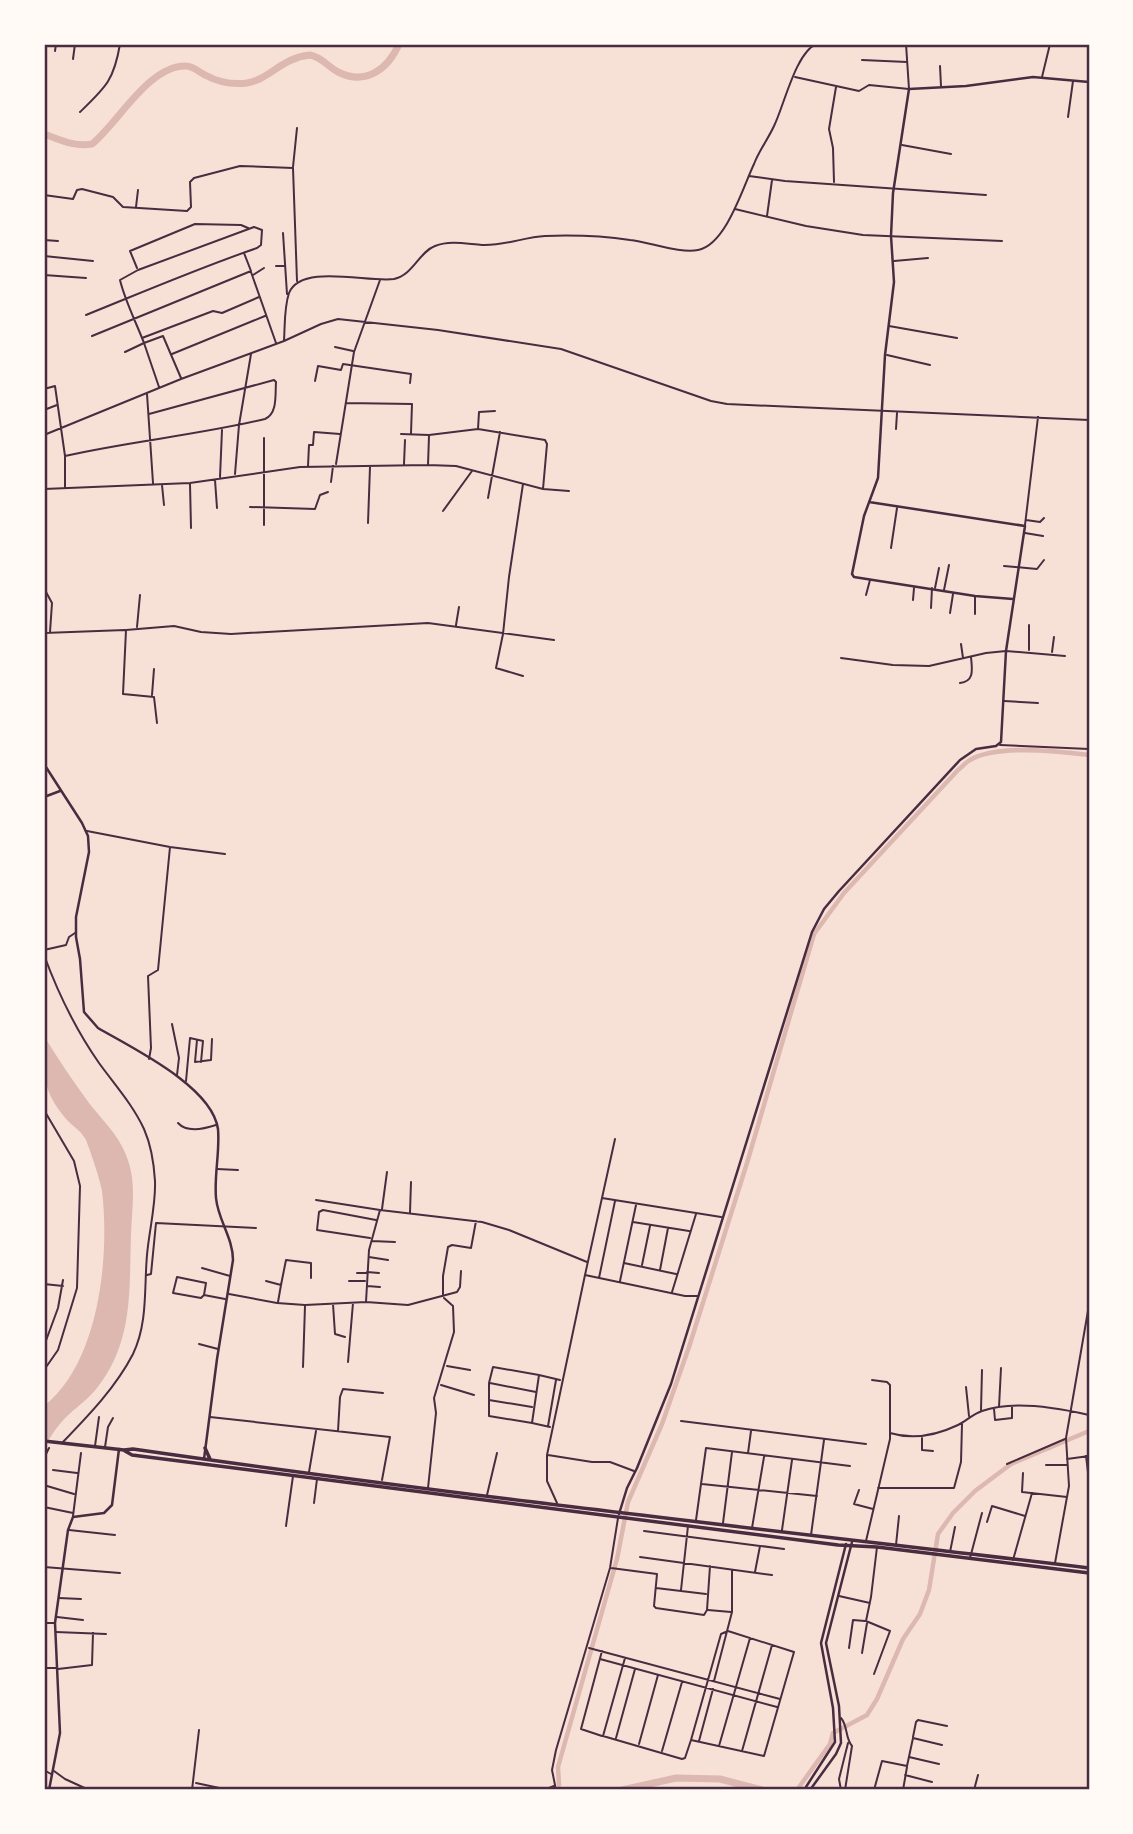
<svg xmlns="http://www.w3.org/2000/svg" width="1133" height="1834" viewBox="0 0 1133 1834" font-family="Montserrat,sans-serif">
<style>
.water{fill:#dcb8b0}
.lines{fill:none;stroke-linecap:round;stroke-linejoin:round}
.canal{stroke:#dcb8b0;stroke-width:4.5}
.river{stroke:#dcb8b0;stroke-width:7}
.minor{stroke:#4a2c40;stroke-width:2}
.tertiary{stroke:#4a2c40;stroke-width:2.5}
.secondary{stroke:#4a2c40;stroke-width:2.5}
.trunk{stroke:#4a2c40;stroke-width:3.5}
.neatline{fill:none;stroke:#4a2c40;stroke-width:2.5}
</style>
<rect width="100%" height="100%" fill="#f7e1d7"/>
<!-- water -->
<path class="water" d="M44 1036C58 1059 73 1081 89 1103 102 1120 118 1134 126 1155 137 1181 132 1207 131 1234 129 1289 134 1341 97 1388 86 1402 70 1411 59 1425 53 1432 49 1440 44 1447V1406C99 1363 110 1257 102 1191 100 1179 91 1153 86 1140 82 1132 74 1127 68 1121 41 1091 44 1074 44 1036Z"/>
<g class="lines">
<!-- canal -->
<path class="canal" d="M559 1785 558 1767 617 1559 628 1502 662 1424 689 1347 747 1163 814 934 844 893 958 770C962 767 966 762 970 760 997 744 1058 751 1089 755
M797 1790 830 1744 833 1733 867 1715 877 1699 903 1639 920 1614 929 1590 938 1534 953 1513 975 1491 1011 1464 1089 1431"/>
<!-- river -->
<path class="river" d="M44 134C61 140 74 147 92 144 118 123 149 65 186 66 193 66 199 72 205 75 218 82 232 85 247 83 270 79 281 58 310 55 322 57 328 67 338 72 366 86 388 69 399 44
M622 1790 676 1778 720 1779 762 1790"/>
<!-- minor -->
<path class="minor" d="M55 51 56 44
M73 59 75 44
M862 60 907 62
M940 66 941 86
M795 77 859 91 869 85 909 89 906 44
M1042 77 1050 44
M80 112C106 87 114 80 120 44
M1068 117 1073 81
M902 145 951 154
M293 167 297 128
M749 176 785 181 986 195
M834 182 833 148 829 129 836 87
M44 195 73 199 77 190 82 189 113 197 123 207 187 211 191 207 190 182 194 178 240 166 293 168 297 281
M136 207 138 190
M735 209 806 226 863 235 1002 241
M767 216 772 180
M283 233 287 294
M44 240 58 241
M44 256 93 261
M894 261 928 258
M276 266H284
M137 268 130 251 195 224 241 225 248 228
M251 272 276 343
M44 275 86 278
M253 275 264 268
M86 315C143 292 199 268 257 248L261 245 262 230 254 227 138 270 120 280C125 301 136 322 144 343L163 336 181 378
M889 326 957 338
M92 336 251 271 244 253
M142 338 213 311 222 313 259 297
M284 341C285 325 284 308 289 293 301 263 369 283 394 279 413 275 419 252 435 246 450 240 467 244 482 245 505 246 524 237 545 236 573 235 603 236 630 240 649 242 681 254 698 250 726 245 743 187 754 164 759 151 768 139 774 126 784 106 796 51 817 44
M335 347 353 351
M125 352 144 343 159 387
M172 354 265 316
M887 355 930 365
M315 381 318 366 341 370 343 364 411 374 410 383
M44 389 55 386 65 456V488
M147 394 153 483
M346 403 412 404 411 433
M44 410 57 405
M478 429 479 412 495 411
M896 429 897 413
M401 434 429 435 478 429 545 440 547 444 543 489
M44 435 181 379 284 341 321 324 338 319 438 330 561 349 711 401 727 404 1089 420
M264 438V525
M65 456C131 441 199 435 265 419 278 413 275 394 276 382L274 380 149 414
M336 464 354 352 380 280
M404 464 405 440
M428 465 429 436
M308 466 309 445H313L314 432 340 434
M235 474 239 425 251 354
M220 477 222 430
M215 480 217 508
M331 482 333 466
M190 484 191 528
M523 484 509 577 503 634 496 668 523 676
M162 485 164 505
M44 489 190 483 300 467 428 465 456 466 543 489 569 491
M488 498 500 432
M250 507 315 509 320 495 328 492
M443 511 472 471
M1026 520 1040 522 1044 518
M368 523 370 467
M1025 525 1038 417
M44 527 46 592 52 603 50 632
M1025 533 1043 536
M891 548 897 508
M1004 566 1037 569 1044 560
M935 588 939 568
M944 590 949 565
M866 595 870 580
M913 600 914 588
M931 608 932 588
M950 613 953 594
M975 614V597
M456 625 459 607
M137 627 140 595
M44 633 125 630
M961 644 963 658
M1029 650V625
M1052 652 1054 637
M841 658 893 665 929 666 986 653 1006 651 1065 656
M960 683C975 681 972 669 971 657
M152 695 154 669
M1004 701 1038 703
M157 723 154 697 123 694 126 630 174 626 201 632 231 634 428 623 554 640
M1000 745 1089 749
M87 831 170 847 225 854
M44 950 66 945 69 937 75 933
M44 955C58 993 76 1030 99 1063 115 1085 133 1105 144 1129 151 1145 154 1164 155 1181 156 1205 149 1231 147 1255 144 1288 148 1323 133 1354 116 1387 89 1415 63 1442
M172 1024 179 1058 177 1075
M197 1040 195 1062 211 1060 212 1039
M149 1059 151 1048 148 976 158 970 170 847
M186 1081 190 1038 203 1041 201 1062
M44 1110 74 1161 80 1186 77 1288 58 1350 44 1370
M178 1123C187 1133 204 1129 216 1125
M615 1139 585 1275 685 1296H698
M217 1169 238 1170
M602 1198 721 1217
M316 1200 380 1210
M382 1209 387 1172
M410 1212 411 1182
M633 1222 689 1231
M370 1238 317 1230 319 1212 323 1210 376 1220
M372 1241 395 1242
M369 1257 388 1260
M624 1263 676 1274
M642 1265 650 1226
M202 1268 230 1276
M660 1270 668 1228
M367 1272 379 1273
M357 1273H366
M147 1275 151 1274 156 1223 256 1228
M599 1278 615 1201
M266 1281 281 1285 278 1302
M349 1281H365
M620 1281 636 1205
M44 1284 63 1286
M281 1285 286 1260 311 1263V1278
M367 1286 380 1287
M672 1292 696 1214
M229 1294 277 1303 305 1305 366 1302 408 1305 457 1292 460 1287 461 1271
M204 1295 206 1283 177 1277 173 1293 201 1298 204 1295 225 1299
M443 1296V1276L448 1247 452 1245 471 1248 476 1221
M366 1302 369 1250 380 1210 482 1222 509 1230 587 1262
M333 1304 335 1334 345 1337
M199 1344 218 1349
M44 1346 58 1308 63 1280
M348 1362 353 1303
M447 1366 470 1370
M303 1367 305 1306
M490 1383 536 1392
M441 1385 474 1395
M966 1387 969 1416
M489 1400 532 1407
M999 1407 1001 1368
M994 1409 995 1420 1012 1418V1407
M981 1410 982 1370
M210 1417 390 1437 382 1480
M681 1421 866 1444
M532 1423 489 1416V1383L493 1367 539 1375
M548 1426 556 1380
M550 1427 532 1423 539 1375 560 1380
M338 1431 340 1397 343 1389 383 1393
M890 1433C913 1440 937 1435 958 1425 966 1421 973 1414 982 1411 1012 1400 1059 1408 1089 1415
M922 1438V1450L933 1451
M95 1446 99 1417
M105 1447 108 1427 113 1418
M748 1453 751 1431
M548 1455 592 1462H610L634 1471
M1086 1456 1089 1480
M44 1458 49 1448
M1067 1459 1089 1456
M1007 1464 1065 1439
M1046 1465H1067
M53 1470 77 1473
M309 1472 316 1431
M1023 1473 1022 1492 1067 1497
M702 1484 817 1496
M47 1486 74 1494
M428 1488 436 1413 434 1398 454 1332 453 1306 444 1298
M878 1488H954L961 1462 962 1424
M859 1490 854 1504 873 1509
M487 1495 497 1453
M314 1503 317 1479
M557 1503 547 1481V1455L585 1275
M44 1507 73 1513
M73 1516 81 1453
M696 1520 706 1448 850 1466
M987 1522 992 1506 1025 1516
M723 1523 732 1452
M286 1526 293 1476
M752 1528 764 1457
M69 1530 115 1535
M782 1530 792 1460
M644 1531 760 1546 755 1572
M811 1535 824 1440
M866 1541 890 1439V1385L887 1382 872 1380
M896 1545 899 1516
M761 1546 784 1549
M950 1552 955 1527
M640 1557 772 1575
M970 1558 982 1513
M1013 1560 1032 1493
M1055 1563 1069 1486 1066 1438 1089 1305
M44 1567 120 1573
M611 1568 657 1574 654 1606 656 1608 704 1615 707 1610 710 1566
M656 1588 706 1594
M681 1590 688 1526
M839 1596 870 1603
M59 1598 81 1599
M708 1610 731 1612
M57 1617 83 1620
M44 1623H54
M56 1632 106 1634
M589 1648 780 1699
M849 1648 853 1620 865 1621
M602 1651 581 1729 602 1736
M862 1653 867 1623
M625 1658 603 1736 682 1759 685 1758 691 1740 721 1634 728 1631 794 1652 764 1756 691 1740
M600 1659 777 1707
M44 1668H56
M58 1669 92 1665 93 1633
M874 1674 890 1631 866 1621 871 1597 877 1547
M714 1681 732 1612V1570
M841 1718C848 1726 845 1738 852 1746L845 1790
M913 1737 916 1722 918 1720 947 1726
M616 1738 635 1669
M699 1741 713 1689
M639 1744 658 1675
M719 1746 750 1638
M662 1751 682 1682
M742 1751 772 1645
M909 1757 939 1764
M44 1770 51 1774
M54 1771 65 1779 89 1790
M905 1775 932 1782
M196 1783 229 1790
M327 1788 355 1790
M192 1790 199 1730
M544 1790 554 1786
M556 1790 552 1770 556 1750 610 1568 618 1518
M841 1790 839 1779 848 1743
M874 1790 882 1761 907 1766 913 1738 942 1745
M903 1790 907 1767
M974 1790 978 1775"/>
<!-- tertiary -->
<path class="tertiary" d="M1013 599 975 596 854 577 852 574 864 516 878 478 885 355 894 282 891 236 893 193 909 89 966 86 1033 77 1089 82
M619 1514 627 1488 637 1468 671 1384 812 932 824 909 839 891 960 760 976 749 996 746 1001 742 1006 651 1025 526 869 502
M49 1790 60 1733 55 1623 68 1530 73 1517 104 1513 112 1505 119 1449"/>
<!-- secondary -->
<path class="secondary" d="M44 764 82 823 88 836 89 852 76 917V937L80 959 84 1012 98 1028C132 1048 212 1086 218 1129 220 1152 214 1175 216 1198 218 1220 233 1238 233 1260L217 1359 204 1459
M44 797 60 791
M804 1790 835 1742 833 1708 821 1643 846 1544
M810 1790 836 1754 841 1743 839 1706 826 1643 852 1542"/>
<!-- trunk -->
<path class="trunk" d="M44 1441 124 1450 133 1449C451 1495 770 1530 1089 1568
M205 1448 210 1459
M125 1451 132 1455 838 1545 877 1547 1089 1573"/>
</g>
<!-- border -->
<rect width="1133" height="1834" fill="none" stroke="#fffaf5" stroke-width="91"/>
<rect x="46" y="46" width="1042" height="1742" class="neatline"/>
</svg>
